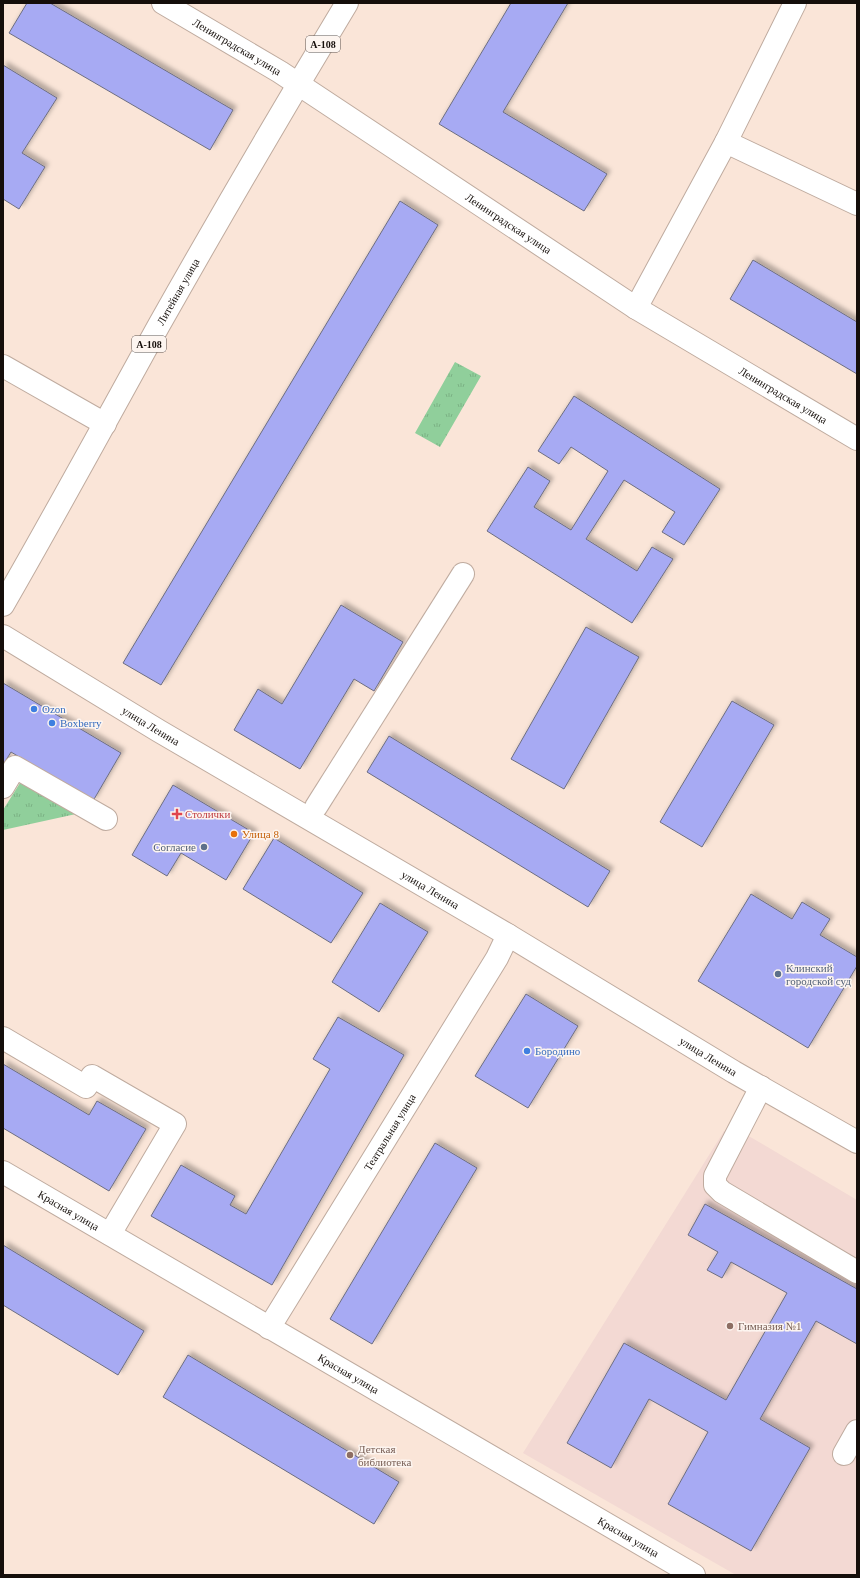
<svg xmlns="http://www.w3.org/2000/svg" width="860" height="1578" viewBox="0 0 860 1578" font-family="Georgia,serif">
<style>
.education{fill:#f3d9d3}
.grass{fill:url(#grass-tufts)}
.building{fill:#a7aaf3;stroke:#6d6e81;filter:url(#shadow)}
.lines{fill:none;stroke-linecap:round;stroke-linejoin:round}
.minor-casing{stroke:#bfab9f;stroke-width:24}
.highway-casing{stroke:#bfab9f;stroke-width:24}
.minor{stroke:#fff;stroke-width:22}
.highway{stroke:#fff;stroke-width:22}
.shop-dot{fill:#3f7fe0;stroke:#fdf5f0;stroke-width:1.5}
.health-dot{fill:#e0444e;stroke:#fdf5f0;stroke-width:1.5}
.food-dot{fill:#e8710a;stroke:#fdf5f0;stroke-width:1.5}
.service-dot{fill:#5c6f8a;stroke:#fdf5f0;stroke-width:1.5}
.education-dot{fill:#8d6e63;stroke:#fdf5f0;stroke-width:1.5}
.labels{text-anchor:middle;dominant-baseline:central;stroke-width:3;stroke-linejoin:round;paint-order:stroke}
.shield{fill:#fdf5f0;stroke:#5b534f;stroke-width:1}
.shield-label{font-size:10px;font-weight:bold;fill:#150e0a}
.street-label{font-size:11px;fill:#150e0a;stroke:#fdf5f0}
.shop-label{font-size:11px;fill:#366cbe;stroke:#fdf5f0;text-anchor:start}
.health-label{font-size:11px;fill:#be3a42;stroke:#fdf5f0;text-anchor:start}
.food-label{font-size:11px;fill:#c56008;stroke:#fdf5f0;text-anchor:start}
.service-label{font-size:11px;fill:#4e5e75;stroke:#fdf5f0;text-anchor:end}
.education-label{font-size:11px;fill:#785e54;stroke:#fdf5f0;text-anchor:start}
</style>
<defs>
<pattern id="grass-tufts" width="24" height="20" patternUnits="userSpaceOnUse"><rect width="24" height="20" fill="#90cf9b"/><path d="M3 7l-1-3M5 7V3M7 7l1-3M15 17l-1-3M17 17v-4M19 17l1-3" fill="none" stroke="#7bb184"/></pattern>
<filter id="shadow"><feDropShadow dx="3.5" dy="-3.5" stdDeviation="2" flood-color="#0004"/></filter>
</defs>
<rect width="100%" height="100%" fill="#fae5d8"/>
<!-- education -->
<path class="education" d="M724 1131 741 1143 747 1135 857 1200V1575H736L523 1453Z"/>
<!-- grass -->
<path class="grass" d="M455 362 481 376 440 447 415 433Z
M20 783 76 814 3 830V810Z"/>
<!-- building -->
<path class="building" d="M27 3H50L233 110 210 150 9 33Z
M511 3H568L503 112 607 174 584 211 439 124Z
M3 65 57 98 22 153 45 167 19 209 3 199Z
M400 201 438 225 161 685 123 663Z
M753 260 857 322V374L730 299Z
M574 396 720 489 684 545 662 532 675 512 624 480 586 539 637 571 652 547 673 559 632 623 487 531 528 467 550 481 534 507 571 530 608 471 571 447 559 464 538 451Z
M341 605 403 642 374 691 354 679 300 769 234 730 258 689 282 704Z
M586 627 639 657 564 789 511 759Z
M3 683 121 753 93 801 11 752 3 765Z
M732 701 774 725 702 847 660 822Z
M389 736 610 871 588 907 367 772Z
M173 785 254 833 226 880 181 853 167 876 132 855Z
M274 838 363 893 331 943 243 889Z
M751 894 792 919 802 902 830 919 820 935 857 957V966L808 1048 698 981Z
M380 903 428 932 379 1012 332 982Z
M526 994 578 1026 528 1108 475 1076Z
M338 1017 404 1055 272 1285 151 1216 181 1165 235 1196 230 1205 246 1214 330 1069 313 1059Z
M3 1064 89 1115 97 1101 146 1129 109 1191 3 1128Z
M435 1143 477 1168 372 1344 330 1319Z
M705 1204 857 1289V1344L816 1321 760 1419 810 1448 751 1551 668 1504 708 1432 649 1399 611 1468 567 1443 624 1343 726 1400 787 1293 731 1262 722 1278 707 1270 718 1252 688 1235Z
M3 1245 144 1331 118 1375 3 1305Z
M188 1355 399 1482 374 1524 163 1397Z"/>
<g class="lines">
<!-- minor casing -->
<g class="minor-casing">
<g id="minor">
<path id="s1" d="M163 3 280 72 636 308 857 439"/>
<path d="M726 142 795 3"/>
<path d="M636 308 726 142 857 204"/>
<path d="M3 366 105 424"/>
<path id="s2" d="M3 636 159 731 508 935 734 1072 857 1142"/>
<path d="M3 787 15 767 106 819"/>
<path d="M316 807 463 574"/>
<path d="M3 1038 86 1087 92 1076 175 1124 110 1234"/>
<path d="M761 1087 715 1176V1185L722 1192 857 1272"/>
<path id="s3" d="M3 1172 694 1575"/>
<path id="s4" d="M269 1328 497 958 508 935"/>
<path d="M844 1454 857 1431"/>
</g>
</g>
<!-- highway casing -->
<g class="highway-casing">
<g id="highway">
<path id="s5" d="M3 605C56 513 107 419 159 325 220 217 283 109 347 3"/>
</g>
</g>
<!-- minor -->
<use href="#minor" class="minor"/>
<!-- highway -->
<use href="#highway" class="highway"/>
</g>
<!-- markers -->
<g class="shop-dot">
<circle cx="34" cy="709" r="4"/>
<circle cx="52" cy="723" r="4"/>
<circle cx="527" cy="1051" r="4"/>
</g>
<path class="health-dot" d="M175 808h4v4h4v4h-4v4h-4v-4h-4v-4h4z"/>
<circle class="food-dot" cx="234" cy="834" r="4"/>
<g class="service-dot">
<circle cx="204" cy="847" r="4"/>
<circle cx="778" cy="974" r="4"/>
</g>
<g class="education-dot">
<circle cx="730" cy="1326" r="4"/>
<circle cx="350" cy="1455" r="4"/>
</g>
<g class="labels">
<!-- shield labels -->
<g class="shield">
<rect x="306" y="36" width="34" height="16" rx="3"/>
<rect x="132" y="336" width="34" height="16" rx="3"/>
</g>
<g class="shield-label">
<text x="323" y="44">А-108</text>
<text x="149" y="344">А-108</text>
</g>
<!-- street labels -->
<g class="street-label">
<text stroke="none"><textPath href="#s1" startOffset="86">Ленинградская улица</textPath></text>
<text stroke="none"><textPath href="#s1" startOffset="410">Ленинградская улица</textPath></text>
<text stroke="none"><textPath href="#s5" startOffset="359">Литейная улица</textPath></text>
<text stroke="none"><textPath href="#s1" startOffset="734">Ленинградская улица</textPath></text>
<text stroke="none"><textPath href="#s2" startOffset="173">улица Ленина</textPath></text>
<text stroke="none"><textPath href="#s2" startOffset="497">улица Ленина</textPath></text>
<text stroke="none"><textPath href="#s2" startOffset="821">улица Ленина</textPath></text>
<text stroke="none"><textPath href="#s4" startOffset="230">Театральная улица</textPath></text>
<text stroke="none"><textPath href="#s3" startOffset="76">Красная улица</textPath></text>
<text stroke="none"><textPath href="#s3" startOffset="400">Красная улица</textPath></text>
<text stroke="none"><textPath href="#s3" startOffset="724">Красная улица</textPath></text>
</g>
<!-- shop labels -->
<g class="shop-label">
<text x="42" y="709">Ozon</text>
<text x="60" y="723">Boxberry</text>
<text x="535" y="1051">Бородино</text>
</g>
<!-- health labels -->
<g class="health-label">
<text x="185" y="814">Столички</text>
</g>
<!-- food labels -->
<g class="food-label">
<text x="242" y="834">Улица 8</text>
</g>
<!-- service labels -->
<g class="service-label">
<text x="196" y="847">Согласие</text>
<text x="786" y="968" text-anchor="start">Клинский<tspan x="786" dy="13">городской суд</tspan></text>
</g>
<!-- education labels -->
<g class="education-label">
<text x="738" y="1326">Гимназия №1</text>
<text x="358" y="1449">Детская<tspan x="358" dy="13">библиотека</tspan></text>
</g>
</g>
<!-- border -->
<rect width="860" height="1578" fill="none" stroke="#150e0a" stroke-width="8"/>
</svg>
